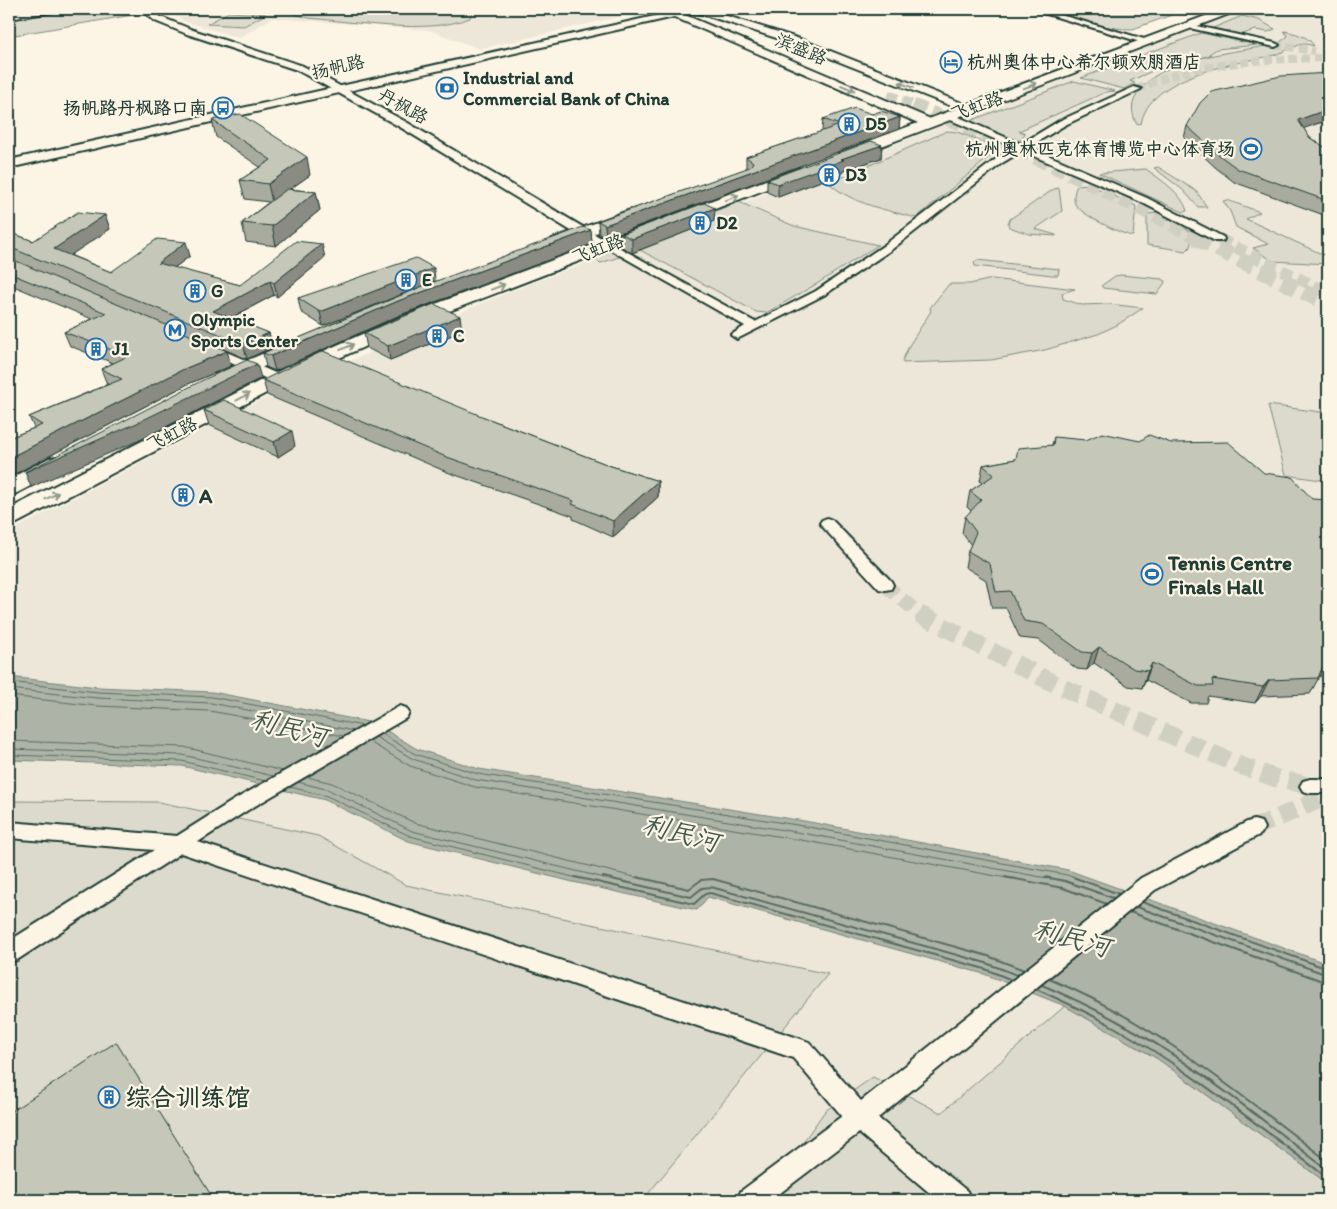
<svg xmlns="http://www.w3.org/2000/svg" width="1337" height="1209" viewBox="0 0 1337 1209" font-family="Itim,'LXGW WenKai TC',sans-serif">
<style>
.built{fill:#ece7d8}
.green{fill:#dcdacc;stroke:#7e8c80}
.water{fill:#aeb3a7;stroke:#758479}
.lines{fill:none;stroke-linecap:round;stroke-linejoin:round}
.shore-far1{stroke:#586c62;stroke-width:1}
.shore{stroke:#586c62;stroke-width:2}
.minor-tunnel-far3{stroke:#d0d0c2;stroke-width:8;stroke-dasharray:8 4;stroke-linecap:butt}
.minor-tunnel-far2{stroke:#d0d0c2;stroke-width:12;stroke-dasharray:12 5.5;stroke-linecap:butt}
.minor-tunnel-far1{stroke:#d0d0c2;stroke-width:14;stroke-dasharray:14 8;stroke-linecap:butt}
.minor-tunnel{stroke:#d0d0c2;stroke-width:18;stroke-dasharray:18 9;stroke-linecap:butt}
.secondary-tunnel-far2{stroke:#d0d0c2;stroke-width:10;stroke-dasharray:10 5;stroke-linecap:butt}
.secondary-tunnel-far1{stroke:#d0d0c2;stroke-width:13;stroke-dasharray:13 6;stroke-linecap:butt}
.secondary-tunnel{stroke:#d0d0c2;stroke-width:16;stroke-dasharray:16 8;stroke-linecap:butt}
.minor-casing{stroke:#1f3d34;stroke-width:4}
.tertiary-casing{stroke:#1f3d34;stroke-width:4}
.secondary-casing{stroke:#1f3d34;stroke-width:4}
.primary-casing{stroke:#1f3d34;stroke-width:4}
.minor{fill:#fcf5e5;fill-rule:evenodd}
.tertiary{fill:#fcf5e5;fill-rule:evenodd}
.secondary{fill:#fcf5e5;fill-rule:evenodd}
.primary{fill:#fcf5e5;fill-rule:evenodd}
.wall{fill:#a9ab9f;stroke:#1f3d34}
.shaded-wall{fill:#8a8b82;stroke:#1f3d34}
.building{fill:#c5c7b9;stroke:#1f3d34}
.oneway{stroke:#8e998c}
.labels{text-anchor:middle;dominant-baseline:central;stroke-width:4.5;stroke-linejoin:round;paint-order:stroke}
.far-street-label{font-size:18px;fill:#1f3d34;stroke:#fcf5e5}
.far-poi-label{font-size:18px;font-weight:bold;fill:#1f3d34;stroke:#fcf5e5;text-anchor:start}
.poi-label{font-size:21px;font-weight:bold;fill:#1f3d34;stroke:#fcf5e5;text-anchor:start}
.near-poi-label{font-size:25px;font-weight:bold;fill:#1f3d34;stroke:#fcf5e5;text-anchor:start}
.near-water-label{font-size:26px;font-style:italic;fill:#435a51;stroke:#fcf5e5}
</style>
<rect width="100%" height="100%" fill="#fcf5e5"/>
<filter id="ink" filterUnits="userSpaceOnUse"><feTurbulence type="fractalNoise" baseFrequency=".02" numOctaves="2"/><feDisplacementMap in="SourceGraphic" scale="10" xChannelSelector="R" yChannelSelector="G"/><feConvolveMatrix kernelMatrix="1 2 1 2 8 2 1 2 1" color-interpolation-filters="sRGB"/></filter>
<g filter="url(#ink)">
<!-- built -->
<path class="built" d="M179 9H609L626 15 480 49 429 30 272 18 239 38 184 21 168 11Z
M1247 9H1328V1200H9V532L250 405 491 299Z"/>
<!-- green -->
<path class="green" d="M9 9H168L9 36Z
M294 9H467L472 13 470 18C427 35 356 22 309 18L294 14Z
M1047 9H1188L1133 29C1104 30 1075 17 1047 9Z
M229 12 266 14 244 26 207 24Z
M1242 16 1259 20 1275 29 1268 32 1255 30 1240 35 1213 28Z
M1284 31C1294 33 1309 36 1314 46 1311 45 1306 44 1303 44 1300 44 1279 54 1271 56 1232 64 1149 76 1141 124L1136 123C1132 114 1131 106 1135 98 1157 54 1237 54 1279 43L1288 36Z
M1201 33 1257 45 1217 49 1209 54 1211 55 1164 69 1159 68 1130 81 1135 83 1124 89 1081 78Z
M1074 81 1115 91 1106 92 1019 131 1025 133 1022 140 1010 141 967 122Z
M947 131 957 132 995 146 999 149 916 218C887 210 852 204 829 183Z
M1158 167 1196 191 1207 207H1198L1183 190 1154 168Z
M1146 169C1161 180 1182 193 1187 211L1183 212 1099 173Z
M1088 184 1136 206 1133 236C1122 235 1080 214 1075 204 1073 198 1074 189 1078 185Z
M1059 188 1062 211 1035 229 1056 235V236L1029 234 1009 227 1008 223 1010 219 1054 189Z
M1227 200 1260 212 1246 219 1328 257V264L1273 261 1253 248 1268 244 1236 227 1230 211 1223 201Z
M739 202 794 226 878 245 815 285 766 313 756 312 640 250 601 263 589 258Z
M1157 213 1193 233 1190 247 1186 251 1147 245V214Z
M977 260 1059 269 1058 275H1052L975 266 974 263Z
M1121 275 1162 279 1166 281 1157 294 1103 288 1101 286 1115 276Z
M992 279 1075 289 1062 293 1063 299 1082 305 1109 304 1143 308 1117 325 1098 334 1045 350 991 360 903 363 902 361 910 344 931 311 930 308 949 284H970Z
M1268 405 1328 413V481L1286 475Z
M9 801 159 802 318 836 406 885 828 974 643 1200H9Z
M1065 1006 1158 1059 1328 1184V1200H762L825 1111 873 1077 941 1113Z"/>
<!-- water -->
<path class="water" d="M9 677 98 687 212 692 374 723 417 749 479 769 804 821 1068 870 1328 964V1184L1158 1059 1065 1006 984 974 708 897 697 910 573 882 408 841 325 800 182 766 9 760Z"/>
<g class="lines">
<!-- shore-far1 -->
<path class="shore-far1" d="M9 682 98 692 212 697 363 726
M9 689 98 698 211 703 354 731
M9 696 97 706 210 711 344 736
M382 734 415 754 478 774 803 826 1067 875 1077 879
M376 737 413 759 476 780 802 833 1052 879
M9 741 184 747 283 771
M368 741 410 766 475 787 801 840 1012 879
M9 749 183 755 273 776
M9 755 182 761 265 781
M307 777 332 783 415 823 642 879
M298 782 329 790 412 831 609 879
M290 787 327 796 410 836 581 879"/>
<!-- shore -->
<path class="shore" d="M575 877 694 904 705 894 710 893 985 969 1012 980
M603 877 691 897 702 888 711 887 986 963 1017 975
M637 877 689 889 701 880 713 879 988 956 1024 970
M1005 877 1063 888 1107 904
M1045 877 1065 881 1113 898
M1073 877 1119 894
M1142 902 1328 969
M1137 907 1328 975
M1130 912 1328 983
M1049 979C1152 1020 1240 1095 1328 1161
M1042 985C1068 996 1093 1008 1117 1021 1193 1062 1260 1119 1328 1170
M1036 989C1063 1001 1089 1013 1114 1027 1190 1070 1258 1126 1328 1178"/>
<!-- minor-tunnel-far3 -->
<path class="minor-tunnel-far3" d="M1275 45 1314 51
M1137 89C1198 62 1262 59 1328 58"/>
<!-- minor-tunnel-far2 -->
<path class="minor-tunnel-far2" d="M1219 239 1328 293"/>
<!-- minor-tunnel-far1 -->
<path class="minor-tunnel-far1" d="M885 585 921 615"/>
<!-- minor-tunnel -->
<path class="minor-tunnel" d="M919 614 1059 686 1239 765 1275 778 1310 786
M1254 828 1328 796"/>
<!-- secondary-tunnel-far2 -->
<path class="secondary-tunnel-far2" d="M888 95 916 106"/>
<!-- secondary-tunnel-far1 -->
<path class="secondary-tunnel-far1" d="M913 105C1011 144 1105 191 1199 239"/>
<!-- secondary-tunnel -->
<path class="secondary-tunnel" d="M1196 238 1328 304"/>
<!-- minor casing -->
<g class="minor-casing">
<path id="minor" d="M1030 9H1040L1151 41 1144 43Z
M1187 24 1275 43 1279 45 1275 47 1185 27 1184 26Z
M1134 87 1141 89 1065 125 1029 147 1147 198 1223 237 1224 239 1223 241H1215L1141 202 1022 151 1002 163 891 250 824 295 737 339 731 335 745 326 602 245 603 243H611L755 322 816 291 883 246 996 159 1015 148 946 118V114H952L1021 144 1059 121Z
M208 344 282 376 284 379 282 382H274L204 351 202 348Z
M827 518 832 520 891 581 893 585 891 589 885 590 879 589 822 526 820 523 822 520Z
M400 706 406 708 409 713 406 718 248 810 198 842 801 1039 809 1042 861 1101 1141 878 1247 822 1254 820 1261 822 1264 828 1261 834 1155 890 878 1118 967 1191 971 1200H938L859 1133 771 1200H737L741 1191 842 1116 793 1058 181 853 17 960 9 963V941L154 850 9 838V822L177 836 234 800Z
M1310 779H1328V793H1310L1303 791 1300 786 1303 781Z"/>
</g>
<!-- tertiary casing -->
<g class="tertiary-casing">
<path id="tertiary" d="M140 9H149L161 17 193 30 303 66 408 123 613 245 607 249 578 235 400 127 297 70 187 34 155 21Z"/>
</g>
<!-- secondary casing -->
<g class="secondary-casing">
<path id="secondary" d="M686 9H705L800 39 972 107 974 109 972 111H964L792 43 696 12 685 15 933 120 935 123 929 127 925 126 674 17 9 168V160Z"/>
</g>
<!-- primary casing -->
<g class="primary-casing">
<path id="primary" d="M34 9H57L52 12 9 19V13Z
M1224 9H1238L1237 11 850 158 845 159 838 155 840 152Z
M798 168 803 169 805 172 803 175 413 325 299 376 17 523 9 525V509L285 368 401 317Z
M630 210 635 212 638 215 635 218 564 245H552L550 242 552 239Z
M295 340 302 342 304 346 302 350 231 381 224 383 217 381 214 377 217 373Z
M57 457 65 458 68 463 65 468 17 493 9 495V479L49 458Z"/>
</g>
<!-- minor -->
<use href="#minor" class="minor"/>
<!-- tertiary -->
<use href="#tertiary" class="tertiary"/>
<!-- secondary -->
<use href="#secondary" class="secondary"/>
<!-- primary -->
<use href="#primary" class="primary"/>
</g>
<!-- wall -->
<path class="wall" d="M1328 73V121L1319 123 1303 128 1310 138 1328 149V215L1321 214 1234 182 1215 167 1184 138 1187 126Z
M872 114 900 117 899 129 606 238 599 234 598 221 746 169V157L823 131 822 130 823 119Z
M212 120 310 175 290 189 316 192 320 210 276 246 246 242 242 223 269 202 245 199 240 180 260 167 216 137Z
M882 145 881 158 843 171 842 173 778 197 767 192V180Z
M105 215 110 229 70 255 111 272 190 256 174 268 240 285 325 258 277 297 274 295 231 318V320L269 333 273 347 247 359 214 345 227 351 231 366 188 384 9 477V438L34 428 29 417 108 384H107L101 369 113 363 70 346 64 332 92 319 9 284V232L33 241Z
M714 221 632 253 622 247V234Z
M591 230 592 244 400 315 275 371 266 367 263 353 417 289 323 326 301 312 298 298 428 284Z
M462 331 390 360 367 348 364 333Z
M263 380 484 417 611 466 658 481V497L613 537 573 519V516L447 472 267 395Z
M204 410 295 446 278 457 209 425Z
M1054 437 1319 677 1310 694 1261 696 1255 703 1208 696 1206 703H1191L1146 680 1142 688 1128 686 1094 663 1087 670 1077 669 1039 640 1020 638 1006 608H992L986 580 965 567 968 551 971 545 962 533 965 517 971 511 967 507 970 491 982 483 980 481 983 465 1016 459 1052 445Z"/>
<!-- shaded-wall -->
<path class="shaded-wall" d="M1328 110V121L1319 123 1294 132 1298 120 1323 111Z
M900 117 899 129 606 238 605 225Z
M882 145 881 158 843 171 842 173 778 197V184L841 159Z
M307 157 310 175 272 202 268 184Z
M316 192 320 210 276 246 272 226Z
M715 208 714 221 632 253V239Z
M105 215 110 229 59 263 54 249Z
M591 230 592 244 400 315 275 371 271 356 398 301Z
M186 242 190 256 162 277 158 263Z
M322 244 325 258 277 297 274 283Z
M434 268 435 281 323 326 320 312Z
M270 281 274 295 217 325 213 311Z
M460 316 462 331 390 360 388 346Z
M269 333 273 347 247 359 243 344Z
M227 351 231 366 188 384 9 477V458L184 369Z
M257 364 261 378 142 439 31 487 25 472Z
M292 431 295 446 278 457 274 442Z
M658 481V497L613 537V521Z
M1099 647 1094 663 1087 670 1092 653Z
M1328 660V675L1316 677 1325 661Z
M1152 663 1146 680 1142 688 1148 671Z
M1269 680 1261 696 1255 703 1263 687Z"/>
<!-- building -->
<path class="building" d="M1328 73V110L1323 111 1298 120 1310 138 1328 149V201L1238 169 1219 155 1187 126 1200 103 1211 92 1281 76Z
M855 108 872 114 881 111 900 117 605 225 598 221 750 167 753 162 746 157 840 125 823 119Z
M240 114 307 157 268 184 240 180 271 160 212 120Z
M871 141 882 145 841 159 844 160 778 184 767 180Z
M287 189 316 192 272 226 242 223Z
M704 203 715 208 632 239 622 234Z
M78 212 105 215 54 249 111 272 157 239 186 242 158 263 240 285 296 241 322 244 274 283 270 281 213 311 231 318 225 322 234 319 269 333 243 344 9 247V232L33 241Z
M583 227 591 230 398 301 271 356 263 353 423 286Z
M9 258 227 351 184 369 9 458V438L42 425 29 417 122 379 101 369 128 356 64 332 106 313 9 273Z
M416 258 434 268 320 312 298 298Z
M434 304 460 316 388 346 364 333Z
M323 351 484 417 611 466 658 481 613 521 572 504 574 501 444 456 263 380Z
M247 360 257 364 137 423 25 472 203 380Z
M224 400 292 431 274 442 204 410Z
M1102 433 1140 441 1149 435 1171 443 1228 442 1264 473 1292 477 1312 499 1328 500V660L1325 661 1318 678 1269 680 1263 687 1212 679 1213 686H1198L1152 663 1148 671 1134 669 1099 647 1092 653 1082 652 1043 624 1024 621 1010 591 996 592 990 564 968 551 976 532 965 517 981 500 970 491 994 475 983 465 1016 459 1018 448 1053 445 1054 437 1086 440Z
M116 1042 214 1200H9V1113Z"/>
<!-- one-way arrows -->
<defs><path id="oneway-shaft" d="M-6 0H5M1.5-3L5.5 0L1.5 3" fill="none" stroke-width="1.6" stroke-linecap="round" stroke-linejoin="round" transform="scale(1.25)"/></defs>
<g class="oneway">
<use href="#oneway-shaft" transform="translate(906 85) rotate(-160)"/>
<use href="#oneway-shaft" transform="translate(1030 86) rotate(-21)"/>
<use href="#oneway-shaft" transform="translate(848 88) rotate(23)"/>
<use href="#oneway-shaft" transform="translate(732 198) rotate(-21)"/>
<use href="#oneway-shaft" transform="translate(498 287) rotate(-21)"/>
<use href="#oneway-shaft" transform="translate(347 347) rotate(-24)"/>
<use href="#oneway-shaft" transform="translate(243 397) rotate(-28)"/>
<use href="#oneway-shaft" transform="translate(52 496) rotate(-27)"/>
</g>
</g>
<!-- icons -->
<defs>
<g id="hotel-ring" transform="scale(1.125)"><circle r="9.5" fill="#fcf5e5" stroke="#1f6fb2" stroke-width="1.5"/><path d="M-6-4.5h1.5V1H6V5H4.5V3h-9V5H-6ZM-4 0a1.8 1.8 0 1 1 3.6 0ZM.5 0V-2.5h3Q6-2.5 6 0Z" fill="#1f6fb2"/></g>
<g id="bank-ring" transform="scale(1.125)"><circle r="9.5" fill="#fcf5e5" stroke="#1f6fb2" stroke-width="1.5"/><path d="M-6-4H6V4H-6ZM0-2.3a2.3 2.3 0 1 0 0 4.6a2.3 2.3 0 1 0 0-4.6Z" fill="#1f6fb2"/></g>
<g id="bus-ring" transform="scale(1.125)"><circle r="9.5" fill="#fcf5e5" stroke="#1f6fb2" stroke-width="1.5"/><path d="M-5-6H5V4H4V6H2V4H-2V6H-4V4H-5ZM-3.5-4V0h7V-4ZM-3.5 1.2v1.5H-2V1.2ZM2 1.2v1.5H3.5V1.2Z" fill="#1f6fb2"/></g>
<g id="building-ring" transform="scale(1.125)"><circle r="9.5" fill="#fcf5e5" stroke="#1f6fb2" stroke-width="1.5"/><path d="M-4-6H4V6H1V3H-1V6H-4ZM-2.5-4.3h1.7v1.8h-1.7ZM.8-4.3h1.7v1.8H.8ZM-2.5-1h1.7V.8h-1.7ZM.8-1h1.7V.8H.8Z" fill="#1f6fb2"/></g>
<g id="stadium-ring" transform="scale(1.125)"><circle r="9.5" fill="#fcf5e5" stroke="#1f6fb2" stroke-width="1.5"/><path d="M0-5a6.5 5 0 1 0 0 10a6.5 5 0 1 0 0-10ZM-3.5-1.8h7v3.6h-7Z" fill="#1f6fb2"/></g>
<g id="metro-ring" transform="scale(1.125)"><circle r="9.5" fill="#fcf5e5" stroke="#1f6fb2" stroke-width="1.5"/><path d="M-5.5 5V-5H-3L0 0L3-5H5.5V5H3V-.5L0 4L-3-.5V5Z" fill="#1f6fb2"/></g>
</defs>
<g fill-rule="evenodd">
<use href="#hotel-ring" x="951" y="62"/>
<use href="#bank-ring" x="447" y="88"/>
<use href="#bus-ring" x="223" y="108"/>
<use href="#building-ring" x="849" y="124"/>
<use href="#stadium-ring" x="1251" y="149"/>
<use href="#building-ring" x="829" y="175"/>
<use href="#building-ring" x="700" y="223"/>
<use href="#building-ring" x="406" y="280"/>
<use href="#building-ring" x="195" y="291"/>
<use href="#metro-ring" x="175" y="330"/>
<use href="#building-ring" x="437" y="336"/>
<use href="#building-ring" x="96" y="349"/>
<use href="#building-ring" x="183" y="495"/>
<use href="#stadium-ring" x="1152" y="574"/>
<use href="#building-ring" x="109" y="1097"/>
</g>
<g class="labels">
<!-- far-street labels -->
<g class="far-street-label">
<text transform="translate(801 49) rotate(23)">滨盛路</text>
<text transform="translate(338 67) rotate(-13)">扬帆路</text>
<text transform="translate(403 106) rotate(29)">丹枫路</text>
<text transform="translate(977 106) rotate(-20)">飞虹路</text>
<text transform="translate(598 249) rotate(-21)">飞虹路</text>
<text transform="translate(172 434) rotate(-27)">飞虹路</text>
</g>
<!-- far-poi labels -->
<g class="far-poi-label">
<text x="967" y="62">杭州奥体中心希尔顿欢朋酒店</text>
<text x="463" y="78">Industrial and<tspan x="463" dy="21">Commercial Bank of China</tspan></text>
<text x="207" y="108" text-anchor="end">扬帆路丹枫路口南</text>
<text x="865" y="124">D5</text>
<text x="1235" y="149" text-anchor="end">杭州奥林匹克体育博览中心体育场</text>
<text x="845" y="175">D3</text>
<text x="716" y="223">D2</text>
<text x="422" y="280">E</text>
<text x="211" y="291">G</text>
<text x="191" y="320">Olympic<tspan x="191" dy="21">Sports Center</tspan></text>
<text x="453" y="336">C</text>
<text x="112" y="349">J1</text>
</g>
<!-- poi labels -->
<g class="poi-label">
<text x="199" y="495">A</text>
<text x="1168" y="562">Tennis Centre<tspan x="1168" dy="24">Finals Hall</tspan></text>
</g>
<!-- near-poi labels -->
<g class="near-poi-label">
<text x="125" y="1097">综合训练馆</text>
</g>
<!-- near-water labels -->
<g class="near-water-label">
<text transform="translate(289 728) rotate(15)">利民河</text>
<text transform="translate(681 833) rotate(15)">利民河</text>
<text transform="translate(1072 938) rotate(15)">利民河</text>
</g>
</g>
<!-- margin -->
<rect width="1337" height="1209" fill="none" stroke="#fcf5e5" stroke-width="30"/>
<rect x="15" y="15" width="1307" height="1179" fill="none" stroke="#1f3d34" stroke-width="2" filter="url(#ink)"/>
</svg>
